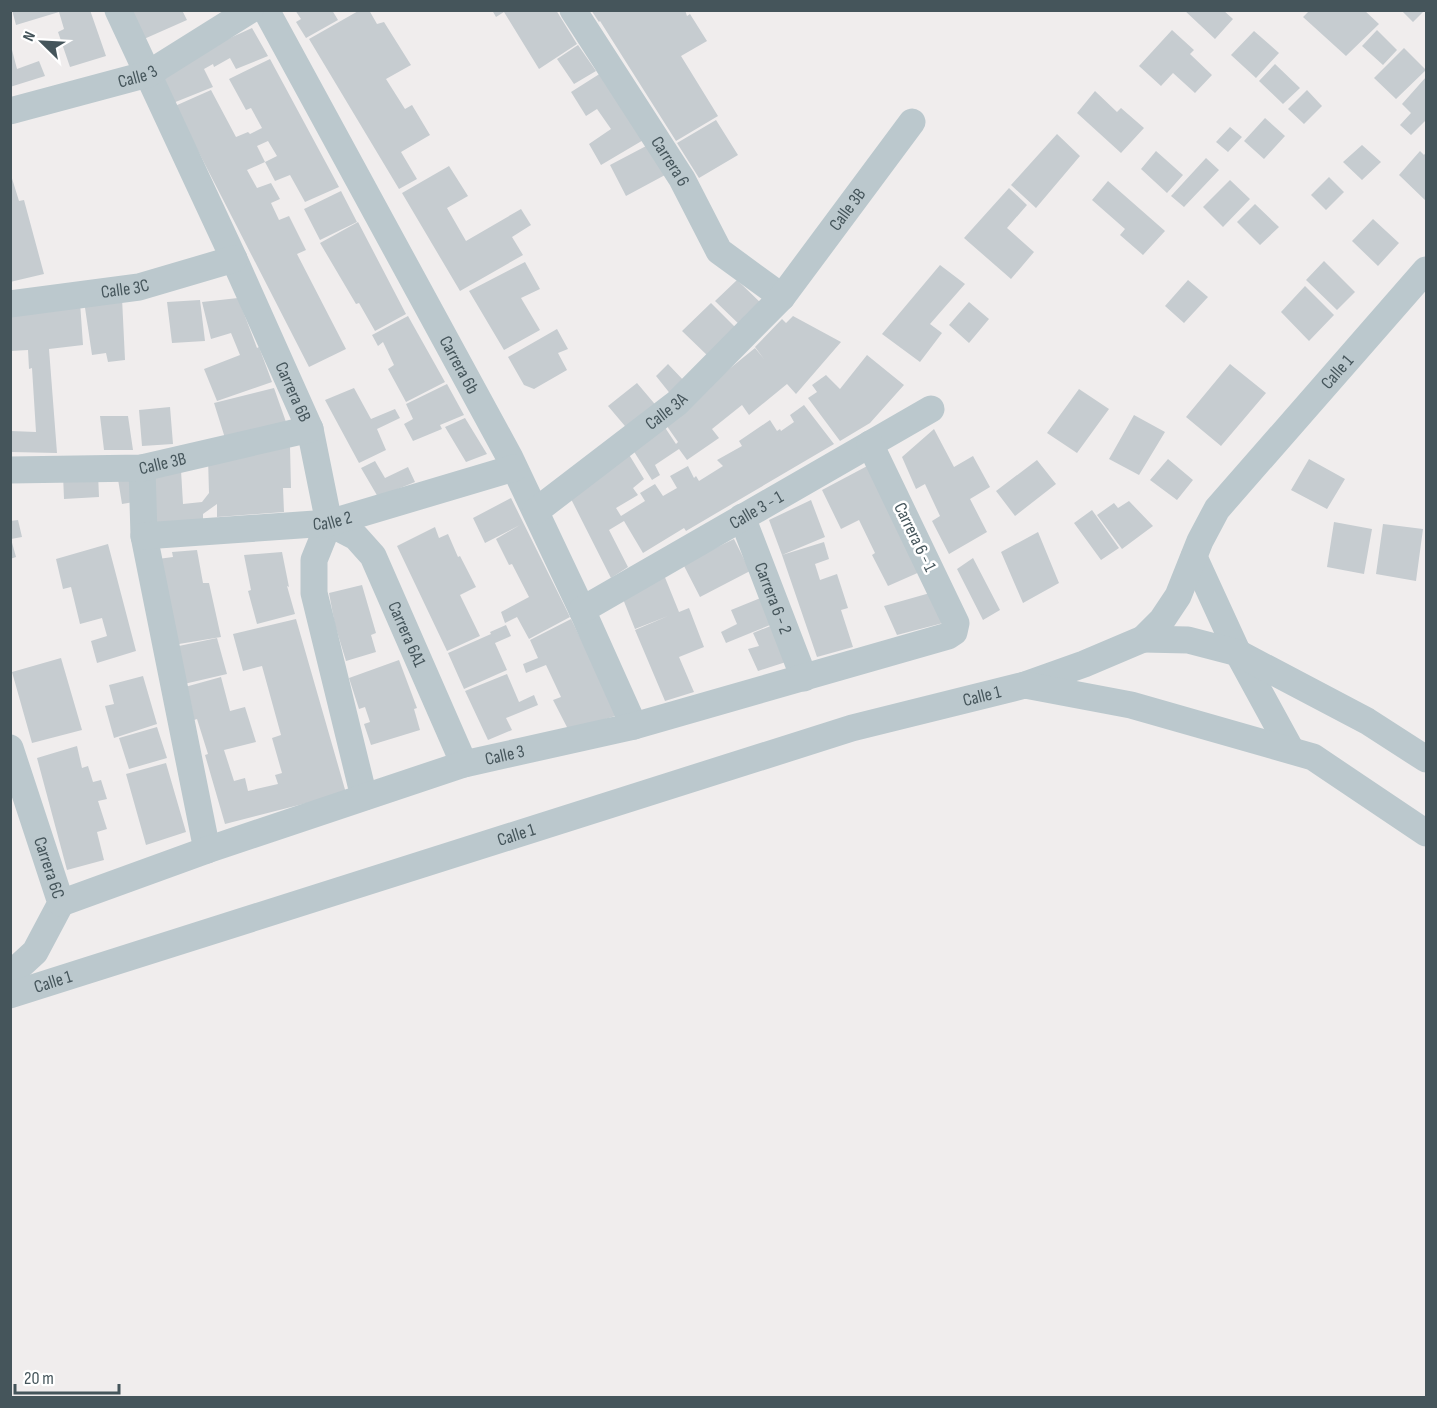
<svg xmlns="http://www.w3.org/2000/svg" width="1437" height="1408" viewBox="0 0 1437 1408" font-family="'Sofia Sans Condensed',sans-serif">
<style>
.building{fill:#c6ccd0}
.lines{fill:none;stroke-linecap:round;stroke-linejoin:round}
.street{stroke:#bbc8cd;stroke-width:27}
.labels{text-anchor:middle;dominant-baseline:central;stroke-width:5;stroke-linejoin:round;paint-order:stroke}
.street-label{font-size:18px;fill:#45555b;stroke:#fff}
</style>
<rect width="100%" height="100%" fill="#f0eded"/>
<!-- building -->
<path class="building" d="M12 10H90L106 56 70 67 58 32 64 29 59 12 16 25Z
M132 10H182L187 20 144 39Z
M295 10H332L338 20 306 38 296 22 301 19Z
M360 10H369L377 24 384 22 411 65 386 79 405 109 412 105 430 135 401 152 417 179 399 189 309 39Z
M492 10H556L577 44 539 69 504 12 496 17Z
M591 10H685L687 16 690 14 707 41 681 56 718 116 676 141 600 21 599 22Z
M1184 10H1223L1233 19 1215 39Z
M1310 10H1364L1379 24 1346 56 1303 17Z
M1401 10H1425L1413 22Z
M252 28 268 56 236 69 230 58 214 67 213 64 204 69 213 87 173 103 157 71Z
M1172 30 1194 50 1190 54 1212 75 1195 93 1173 73 1161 86 1139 66Z
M1377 30 1397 50 1383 65 1362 46Z
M1254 31 1279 53 1256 78 1231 55Z
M578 45 596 71 574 84 557 59Z
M11 46 17 69 39 61 45 76 10 87Z
M1404 48 1426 70 1396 99 1374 78Z
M270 59 339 187 305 202 290 175 275 181 265 162 277 156 268 141 257 146 265 162 247 170 257 188 271 183 280 199 271 203 279 220 289 216 306 250 297 254 346 349 309 367 175 106 211 90 236 137 248 132 250 134 262 128 251 108 246 110 229 79Z
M1275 64 1300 88 1283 104 1259 81Z
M601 73 645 139 601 165 589 144 611 129 597 109 586 116 571 92Z
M1426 77V120L1411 135 1400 125 1411 113 1402 104Z
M1307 90 1322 106 1304 124 1288 109Z
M1095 91 1117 112 1121 108 1144 128 1121 153 1077 113Z
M1265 118 1285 136 1264 159 1244 141Z
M716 120 738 155 699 178 677 143Z
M1230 127 1242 137 1228 152 1216 142Z
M1057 134 1080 156 1036 208 1011 185Z
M648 145 665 175 626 196 610 165Z
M1362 145 1381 162 1362 180 1343 162Z
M1156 151 1183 175 1167 193 1141 169Z
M1420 151 1424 155 1426 152V201L1399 175Z
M1206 158 1219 170 1184 207 1171 196Z
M449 166 468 196 447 208 466 241 521 209 531 225 512 237 523 255 460 291 402 193Z
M10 172 19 201 24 200 44 274 10 282Z
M1329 177 1344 192 1326 210 1311 195Z
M1230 180 1250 199 1223 227 1203 207Z
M1108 181 1165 231 1143 255 1120 235 1125 229 1092 200Z
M1009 188 1027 205 1007 228 1034 252 1011 279 964 238Z
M341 191 357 222 320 240 304 209Z
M1255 204 1279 227 1260 245 1237 222Z
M1373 219 1399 243 1378 266 1352 241Z
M358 222 406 314 375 331 359 303 356 304 320 243Z
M1324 261 1355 292 1337 310 1306 280Z
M525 262 540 289 521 298 540 330 504 350 469 291Z
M940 265 965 284 930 324 942 333 920 362 882 334Z
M737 280 764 306 742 327 715 301Z
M1188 280 1208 297 1184 323 1165 306Z
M1305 286 1334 315 1309 341 1281 312Z
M122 298 125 360 108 362 106 353 92 355 84 301Z
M238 298 257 348 259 347 272 382 217 401 204 369 240 355 231 333 211 339 202 302Z
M200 300 205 341 172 343 167 302Z
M80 302 83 345 49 349 57 453 11 452V431L36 432 32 368 29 369 28 350 11 351 10 309Z
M969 302 989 319 969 343 949 325Z
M711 303 738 330 709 357 682 331Z
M408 316 445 382 406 402 388 369 394 365 383 342 378 346 372 335Z
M793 316 841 342 796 394 787 384 749 415 742 405 712 429 719 438 687 460 679 449 655 465 660 475 652 480 633 450 662 423 676 444 678 442 664 422 755 348 764 359 755 347 782 319 786 323Z
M557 329 568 349 558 353 567 370 534 389 524 385 508 357Z
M867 355 904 385 870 423 840 441 808 398 817 392 812 385 826 375 840 389Z
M668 364 686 383 672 396 656 376Z
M1230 364 1266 393 1221 446 1186 417Z
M637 383 659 409 630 432 608 406Z
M447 384 464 415 440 425 442 429 413 441 404 424 413 419 406 404Z
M274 388 286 422 225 438 214 403Z
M354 388 371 419 395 409 400 418 377 429 386 450 359 463 325 400Z
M1079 389 1109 409 1077 453 1047 433Z
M804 405 834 444 686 531 684 528 643 553 624 521 609 530 628 567 611 578 570 497 628 453 644 479 633 488 638 495 616 508 621 516 645 501 640 493 655 484 663 496 677 488 670 476 688 466 694 478 696 476 699 481 723 466 717 460 742 446 739 441 770 420 777 431 780 429 781 431 794 422 790 415Z
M170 407 173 444 142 446 139 410Z
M1134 415 1165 432 1139 475 1109 459Z
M100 416H128L133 450H104Z
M465 418 487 454 466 462 445 427Z
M934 429 954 467 973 456 990 487 970 499 987 532 949 554 932 521 940 516 925 484 916 489 902 457Z
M290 447 291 488H283L284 512 217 517V504L203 514V526L153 529 150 474 181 470 183 504 202 502 209 493 208 458Z
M1168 459 1193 480 1177 500 1150 480Z
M1309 459 1345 479 1327 509 1291 490Z
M1037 460 1056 484 1015 516 996 491Z
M375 461 385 478 408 467 415 482 378 497 361 468Z
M871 464 922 571 888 586 872 555 875 553 859 520 841 529 822 490Z
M135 471 140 501 122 504 117 473Z
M98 473 99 497 64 499 63 474Z
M511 498 570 617 529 639 517 617 505 623 501 612 529 597 512 564 509 565 496 539 520 525 485 543 473 518Z
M811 500 825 537 782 555 769 520Z
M1129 501 1153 526 1122 549 1097 515 1114 503 1118 508Z
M1092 510 1119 548 1101 560 1074 523Z
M18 520 22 537 11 539 16 557 10 559V521Z
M1334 522 1372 529 1364 574 1327 567Z
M1383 524 1423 529 1416 581 1376 574Z
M435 527 439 538 448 534 458 557 460 556 476 587 460 595 480 636 447 651 397 546Z
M1038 532 1059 583 1023 603 1001 552Z
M734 539 750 571 700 597 683 564Z
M824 542 829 559 815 564 820 580 837 574 848 608 841 610 853 647 817 657 782 555Z
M108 544 136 651 97 663 91 641 107 636 102 618 80 624 71 587 63 589 56 559Z
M197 550 203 583H209L221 637 173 645 158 559 173 557 172 552Z
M282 552 289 587 287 586 295 614 257 624 248 591 251 590 244 555Z
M973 558 1000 610 983 620 957 569Z
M664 575 679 612 689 608 704 647 679 657 694 692 665 701 635 630 668 616 635 629 621 594Z
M362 585 376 633 371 635 376 652 346 661 335 625 329 593Z
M930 593 943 623 897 635 884 606Z
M763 597 775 623 726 643 721 632 737 624 731 610Z
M296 619 346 793 225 824 205 755 208 754 197 719 194 720 185 687 221 677 230 711 245 707 256 742 224 750 234 781 245 778 248 791 278 784 275 775 282 773 272 738 281 735 262 666 243 671 233 634Z
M571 619 618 715 569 731 553 700 561 697 546 665 526 673 523 664 538 658 530 640Z
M506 625 511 636 495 643 507 670 464 689 448 653 491 634 490 632Z
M773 625 789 661 758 671 748 649 759 646 753 633Z
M217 638 227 674 184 684 174 647Z
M61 658 82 730 32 743 12 672Z
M399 660 417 708 414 709 420 730 371 745 364 724 370 722 365 707 359 709 349 678Z
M507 674 519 702 534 695 538 705 506 718 512 730 488 740 465 691Z
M143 676 157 724 114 738 105 706 114 704 109 685Z
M157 727 167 758 129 769 119 738Z
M77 746 82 768 88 766 93 782 101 780 107 799 98 801 107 829 97 832 104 860 67 870 37 758Z
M166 763 186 832 146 845 126 774Z"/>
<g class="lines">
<!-- street -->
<g class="street">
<path id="s1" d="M118 10 234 259 310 429 329 523 314 560V593L364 797"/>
<path id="s2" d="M266 10 510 458 582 610 634 726"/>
<path id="s3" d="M573 10 682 179 719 251 782 297"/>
<path id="s4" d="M10 111 148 74 250 10"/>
<path id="s5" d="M10 304 139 287 234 259"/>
<path d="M142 468 144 536 207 850"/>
<path id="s6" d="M10 470 142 468 310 429"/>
<path id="s7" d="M536 511 677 403 782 297 912 122"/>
<path id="s8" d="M742 517 804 678"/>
<path id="s9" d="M329 523 356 537 373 556 464 764"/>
<path id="s10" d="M144 536 329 523 514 468"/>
<path d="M1194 557 1238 653 1291 750"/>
<path id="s11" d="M582 610 931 409"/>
<path d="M1143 639 1188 640 1238 653 1367 721 1426 759"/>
<path id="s12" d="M1025 685 1084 664 1143 639 1162 620 1178 596 1200 541 1217 509 1426 270"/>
<path id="s13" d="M10 748 61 903 35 952 10 975"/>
<path id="s14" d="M61 903 207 850 464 764 634 726 948 636 954 632 956 623 870 444"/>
<path id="s15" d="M10 995 852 728 1025 685 1131 705 1313 757 1426 833"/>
</g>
</g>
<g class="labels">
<!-- street labels -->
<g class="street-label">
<text stroke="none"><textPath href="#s4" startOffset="132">Calle 3</textPath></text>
<text stroke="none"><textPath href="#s3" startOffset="180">Carrera 6</textPath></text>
<text stroke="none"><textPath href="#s7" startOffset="436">Calle 3B</textPath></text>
<text stroke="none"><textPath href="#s5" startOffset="116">Calle 3C</textPath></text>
<text stroke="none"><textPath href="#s2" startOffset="404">Carrera 6b</textPath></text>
<text stroke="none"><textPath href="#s12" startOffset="460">Calle 1</textPath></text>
<text stroke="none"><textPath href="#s1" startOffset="420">Carrera 6B</textPath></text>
<text stroke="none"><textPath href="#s7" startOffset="164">Calle 3A</textPath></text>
<text stroke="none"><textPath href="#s6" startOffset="153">Calle 3B</textPath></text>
<text stroke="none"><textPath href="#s11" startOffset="201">Calle 3 - 1</textPath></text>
<text stroke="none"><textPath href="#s10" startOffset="189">Calle 2</textPath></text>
<text transform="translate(915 537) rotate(64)">Carrera 6 - 1</text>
<text stroke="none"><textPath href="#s8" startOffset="87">Carrera 6 - 2</textPath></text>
<text stroke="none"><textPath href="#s9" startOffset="141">Carrera 6A1</textPath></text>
<text stroke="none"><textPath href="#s15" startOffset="1017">Calle 1</textPath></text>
<text stroke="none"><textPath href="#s14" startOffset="468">Calle 3</textPath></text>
<text stroke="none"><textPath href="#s15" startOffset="531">Calle 1</textPath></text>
<text stroke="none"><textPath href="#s13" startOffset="126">Carrera 6C</textPath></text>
<text stroke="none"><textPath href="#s15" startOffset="45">Calle 1</textPath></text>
</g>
</g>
<!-- border -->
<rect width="1437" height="1408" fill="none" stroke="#45555b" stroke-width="24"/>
<!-- north arrow -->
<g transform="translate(42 42) rotate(294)" stroke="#ffffff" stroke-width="4.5" paint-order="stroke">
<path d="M0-4.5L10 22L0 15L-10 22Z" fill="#45555b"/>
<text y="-9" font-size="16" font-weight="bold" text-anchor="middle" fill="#45555b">N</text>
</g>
<!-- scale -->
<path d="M15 1384v9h104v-9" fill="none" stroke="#45555b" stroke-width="3"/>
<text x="24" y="1384" font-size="18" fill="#45555b" stroke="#ffffff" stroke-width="4.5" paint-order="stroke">20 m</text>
</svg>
